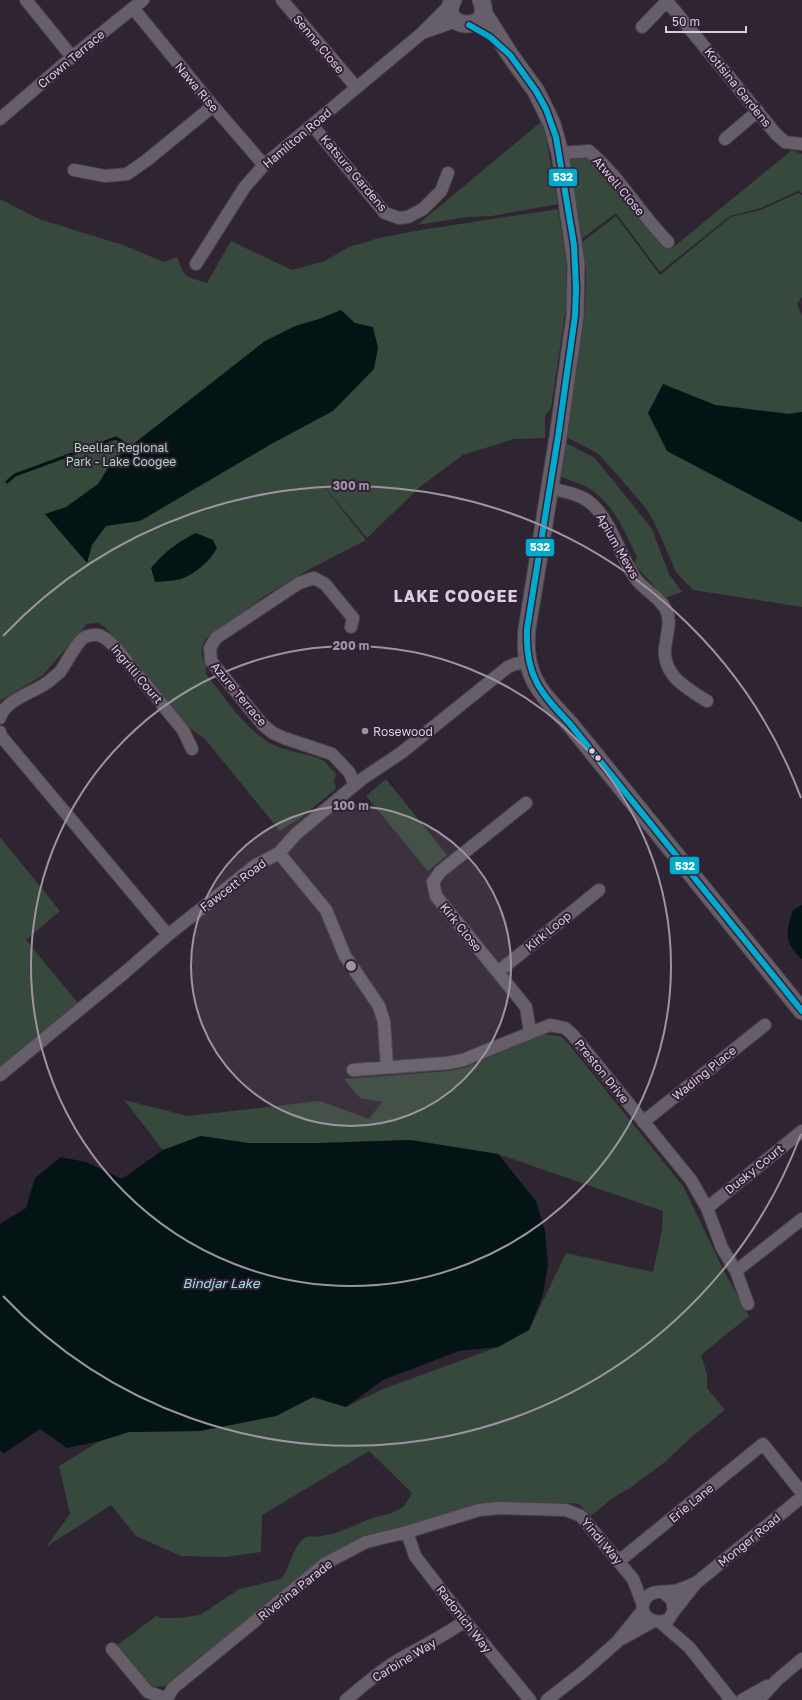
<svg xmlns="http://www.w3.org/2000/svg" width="802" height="1700" viewBox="0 0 802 1700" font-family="'Golos Text',sans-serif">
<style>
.green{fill:#37483c}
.water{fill:#041415}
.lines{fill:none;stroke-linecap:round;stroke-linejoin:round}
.stream{stroke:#041415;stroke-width:3}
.minor-casing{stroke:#49414c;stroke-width:14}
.secondary-casing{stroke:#49414c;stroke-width:19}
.minor{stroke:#665f69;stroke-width:12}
.secondary{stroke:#665f69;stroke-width:17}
.bus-1-casing{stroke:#322037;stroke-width:9}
.bus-1{stroke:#00a9ce;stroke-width:6}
.ring{fill:none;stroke:#9e93a1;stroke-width:2}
.poi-dot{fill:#9e93a1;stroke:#322037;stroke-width:1.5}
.bus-dot{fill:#d9cedd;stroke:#322037;stroke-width:1.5}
.labels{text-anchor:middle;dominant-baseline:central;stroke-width:4;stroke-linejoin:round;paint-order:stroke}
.street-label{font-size:12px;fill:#d9cedd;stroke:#322037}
.park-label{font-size:12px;fill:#abdbb7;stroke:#322037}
.poi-label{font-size:12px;fill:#d9cedd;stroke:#322037;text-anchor:start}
.water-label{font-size:13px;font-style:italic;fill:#99e1e2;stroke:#322037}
.district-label{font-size:16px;font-weight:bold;letter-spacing:1px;fill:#d9cedd;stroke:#322037}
.centre{fill:#9e93a1;stroke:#322037;stroke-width:2}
.ring-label{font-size:12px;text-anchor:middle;font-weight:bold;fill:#9e93a1;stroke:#322037;stroke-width:4;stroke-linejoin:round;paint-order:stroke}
.line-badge{stroke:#322037;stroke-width:1.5}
.badge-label{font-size:11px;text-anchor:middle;font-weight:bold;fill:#fff}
</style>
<rect width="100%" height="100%" fill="#2f2532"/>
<!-- green -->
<path class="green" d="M541 122 546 137 558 204 492 216 467 217 417 225Z
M792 150 802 154V193L798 191 761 208 730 216 660 272 616 213 580 240 569 159 576 155 591 157 650 230 671 249Z
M798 193 802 195V297L797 304 802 316V412L789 414 715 405 663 384 667 451 802 522V607L693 590 676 572 657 528 646 508 599 454 566 437 585 312 586 269 581 243 616 216 660 275 731 217 761 210Z
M0 199 39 219 123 245 164 262 177 257C185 279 185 276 207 283L231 241 292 270 325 261 349 247 379 238 421 230 558 209 566 260V307L551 408 545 416V438L514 439 463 455 421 486 367 538 317 478 366 540 308 570 265 596 206 639C195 658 208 658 206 674 226 699 245 730 274 745 290 753 311 753 324 761 329 764 329 769 334 771L336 775 334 781 336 789 300 818 280 831 205 739 191 729 105 627 98 623 87 624 43 675 0 701Z
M564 444H568L595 458 652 529 669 574 682 592 665 598 634 564 637 557C624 531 614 503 587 487 579 483 569 480 561 477Z
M386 779 447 855 428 871 366 796Z
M0 837 60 911 26 940 78 1003 0 1067Z
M543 1034 560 1036 567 1042 683 1186 724 1271 749 1316 701 1355 707 1374V1388L725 1410 694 1435 665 1462 630 1488 611 1499 591 1516 579 1504 570 1503 452 1514 379 1533 358 1540 336 1551 318 1564 167 1686 152 1687 147 1684 115 1647 156 1616 161 1618H179L200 1615 239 1589 281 1579C291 1568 292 1545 306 1537 308 1536 322 1537 327 1535 341 1532 354 1526 367 1520 379 1515 394 1515 404 1506 407 1503 410 1496 412 1493L369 1451 262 1515 261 1552 225 1557 181 1556 136 1536 111 1505 46 1547 70 1514 59 1466 100 1441 129 1432 200 1431 276 1416 313 1397 346 1407 383 1389 498 1347 529 1330 566 1253 653 1272 662 1230 663 1211 498 1154 410 1140 322 1143H248L201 1136 163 1150 124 1100 188 1116 320 1101 369 1119 382 1102 360 1098 344 1079 449 1071 467 1067Z"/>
<!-- water -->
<path class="water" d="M341 310 355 323 373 327 378 348 374 369 333 411 273 443 140 521 106 526 92 545 87 563 45 514 66 507 98 484 113 460 265 341 295 326 319 319Z
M663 384 715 405 789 414 802 412V522L667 451 648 413Z
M196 533 213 540 217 548C210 561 195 574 181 579 173 581 163 581 155 582L151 568C166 551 176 543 196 533Z
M802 905V959C783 942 786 933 793 910Z
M201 1136 248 1143H322L410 1140 498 1154 536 1201 545 1231 548 1265 543 1295 529 1330 498 1347 459 1351 383 1380 346 1407 313 1397 276 1416 200 1431 129 1432 100 1441 67 1448 40 1429 3 1454 0 1450V1224L26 1208 35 1178 61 1157 86 1162 122 1179 163 1150Z"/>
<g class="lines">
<!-- stream -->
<path class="stream" d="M7 482 15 475 116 438 130 447"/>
<!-- minor casing -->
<g class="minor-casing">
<path id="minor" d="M26 0 72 57
M282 0 356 87
M666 0 776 134 785 142 802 144
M133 8 213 106 264 165
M642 27 667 1
M425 32 456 21
M0 119 72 57 143 0
M312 125 385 213 399 218 408 217 423 209 441 191 448 173
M725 139 758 111
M560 153 589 151C620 177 640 214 668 242
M74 170 105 176 127 174 147 160 213 106
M196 264 244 188 264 165 422 33 451 4
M550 488C561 491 575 493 585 499 610 514 619 556 636 579 645 591 662 598 667 612 671 621 667 633 666 642 659 673 684 687 707 701
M351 627 353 618 325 584 314 578 299 583 216 638 210 648 211 661 263 725 273 733 284 738 332 754 349 772 355 785
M0 718C4 700 35 692 48 682 52 679 56 675 60 672 66 664 77 641 85 637 100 631 106 638 116 648L183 730 192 749
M0 732 1 736 168 935
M526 803 440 872 433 882 436 896 526 1007 530 1032
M279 853 326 910 345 956 379 1006 384 1022 387 1067
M498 972 599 890
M353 1070 448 1063 463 1060 550 1025 565 1028 572 1034 691 1180 707 1208 722 1248 736 1271 748 1304
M0 1075 123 974 168 935 256 865 279 853 296 834 362 779 401 753 508 667 515 664 527 662
M643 1122 765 1025
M707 1208 802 1131
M736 1271 802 1219
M407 1532 415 1556 465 1621 530 1700
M619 1561 763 1444 802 1493
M664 1593 672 1600 674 1611 668 1620C649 1627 634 1609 648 1596 655 1589 668 1593 678 1590 683 1588 689 1586 695 1583
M674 1611 696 1583 802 1497
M661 1623 689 1647 731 1700
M623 1638 652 1622
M112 1649 148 1692 165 1698
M166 1700 173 1688 326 1563 366 1542 407 1532 479 1510 499 1508 566 1510 581 1516 633 1579 643 1605
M346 1700C362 1687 377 1673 395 1662 419 1648 442 1637 465 1621
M547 1700 583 1672 617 1642 643 1610
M742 1700 767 1686
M759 1700 777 1680 802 1659"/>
</g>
<!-- secondary casing -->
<g class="secondary-casing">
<path id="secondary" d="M453 0C436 30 496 34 481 0
M483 12 510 55 536 91 552 124 560 153 576 264 575 316 558 437 527 629C522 675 540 692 570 724L802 1011"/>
</g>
<!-- minor -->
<use href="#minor" class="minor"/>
<!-- secondary -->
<use href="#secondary" class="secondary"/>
<!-- bus-1 casing -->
<g class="bus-1-casing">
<path id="bus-1" d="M469 25 490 37 510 55 536 91 546 109 556 137 574 245 576 288 575 316 558 437 527 629C525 676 540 692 570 724L802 1011"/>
</g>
<!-- bus-1 -->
<use href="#bus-1" class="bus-1"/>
</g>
<!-- distance rings -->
<circle cx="351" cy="966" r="160" fill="#9e93a1" fill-opacity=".12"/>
<g class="ring">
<circle cx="351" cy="966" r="160"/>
<circle cx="351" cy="966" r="320"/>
<path d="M801 1134A480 480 0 0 1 3 1296M3 636A480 480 0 0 1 801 798"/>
</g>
<!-- markers -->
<circle class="poi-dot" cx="365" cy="731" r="4"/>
<g class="bus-dot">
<circle cx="592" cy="751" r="3.5"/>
<circle cx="598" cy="758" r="3.5"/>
</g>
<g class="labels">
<!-- street labels -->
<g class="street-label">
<text transform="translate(319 44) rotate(50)">Senna Close</text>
<text transform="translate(71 59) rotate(-40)">Crown Terrace</text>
<text transform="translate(197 87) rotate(50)">Nawa Rise</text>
<text transform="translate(738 87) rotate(51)">Kotisina Gardens</text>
<text transform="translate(297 138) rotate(-40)">Hamilton Road</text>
<text transform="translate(354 173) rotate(50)">Katsura Gardens</text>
<text transform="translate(619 186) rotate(50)">Atwell Close</text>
<text transform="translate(618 546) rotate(60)">Apium Mews</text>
<text transform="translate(137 674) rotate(50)">Ingrilli Court</text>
<text transform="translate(239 694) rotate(50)">Azure Terrace</text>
<text transform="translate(233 885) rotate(-37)">Fawcett Road</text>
<text transform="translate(461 927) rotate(51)">Kirk Close</text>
<text transform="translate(548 931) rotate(-39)">Kirk Loop</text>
<text transform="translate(602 1071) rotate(51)">Preston Drive</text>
<text transform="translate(704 1073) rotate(-39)">Wading Place</text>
<text transform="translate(754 1169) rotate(-39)">Dusky Court</text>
<text transform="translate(691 1503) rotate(-39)">Erie Lane</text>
<text transform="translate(749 1540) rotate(-39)">Monger Road</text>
<text transform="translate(602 1541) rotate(50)">Yindi Way</text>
<text transform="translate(295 1590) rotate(-38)">Riverina Parade</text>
<text transform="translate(464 1619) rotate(52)">Radonich Way</text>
<text transform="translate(404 1660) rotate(-31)">Carbine Way</text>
</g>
<!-- park labels -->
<g class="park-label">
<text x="121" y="447">Beeliar Regional<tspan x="121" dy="14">Park - Lake Coogee</tspan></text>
</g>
<!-- poi labels -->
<g class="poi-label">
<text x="373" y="731">Rosewood</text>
</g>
<!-- water labels -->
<g class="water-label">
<text x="221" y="1283">Bindjar Lake</text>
</g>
<!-- district labels -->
<g class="district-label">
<text x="456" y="596">LAKE COOGEE</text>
</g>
</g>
<circle cx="351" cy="966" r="6" class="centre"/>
<g class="ring-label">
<text x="351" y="490">300 m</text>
<text x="351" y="650">200 m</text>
<text x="351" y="810">100 m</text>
</g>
<g class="line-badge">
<rect x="548" y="168" width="30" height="19" rx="4" fill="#00a9ce"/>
<rect x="525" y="538" width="30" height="19" rx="4" fill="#00a9ce"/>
<rect x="669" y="856" width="31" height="19" rx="4" fill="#00a9ce"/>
</g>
<g class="badge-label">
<text x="563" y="181">532</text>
<text x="540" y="551">532</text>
<text x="685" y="870">532</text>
</g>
<!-- scale -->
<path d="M666 26v6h80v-6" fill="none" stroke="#d9cedd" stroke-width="2"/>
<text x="672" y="26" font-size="12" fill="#d9cedd" stroke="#322037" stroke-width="3" paint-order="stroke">50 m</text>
</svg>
